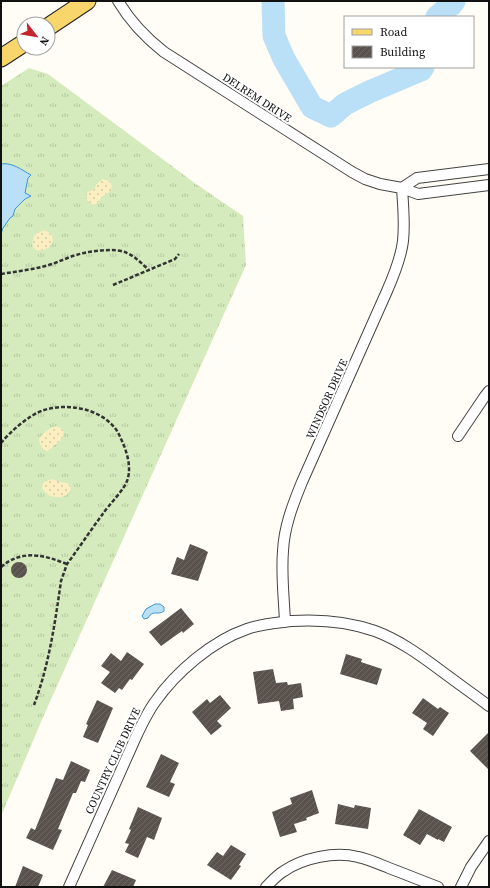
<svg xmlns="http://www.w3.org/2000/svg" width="490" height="888" viewBox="0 0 490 888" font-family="'Source Serif 4',serif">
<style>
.grass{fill:url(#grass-tufts)}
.sand{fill:url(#sand-dots)}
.water{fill:#b9e0f7;stroke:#3f96cf}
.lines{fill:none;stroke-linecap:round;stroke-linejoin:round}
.river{stroke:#b9e0f7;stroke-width:23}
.building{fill:url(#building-hatch)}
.minor-casing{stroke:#444;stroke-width:12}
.primary-casing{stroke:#222;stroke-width:19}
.path{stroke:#333;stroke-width:2.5;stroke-dasharray:4 2;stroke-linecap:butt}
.minor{stroke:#fff;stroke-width:10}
.primary{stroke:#f9d66b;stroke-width:17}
.labels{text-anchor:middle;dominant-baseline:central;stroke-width:4;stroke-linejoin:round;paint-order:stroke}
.street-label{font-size:11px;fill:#111;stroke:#fff}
</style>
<defs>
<pattern id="grass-tufts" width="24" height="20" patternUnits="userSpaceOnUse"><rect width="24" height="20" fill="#d5ebbd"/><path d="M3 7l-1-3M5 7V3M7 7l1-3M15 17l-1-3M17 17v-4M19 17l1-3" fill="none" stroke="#b6c8a1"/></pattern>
<pattern id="sand-dots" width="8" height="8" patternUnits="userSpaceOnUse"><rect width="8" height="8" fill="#fbeec1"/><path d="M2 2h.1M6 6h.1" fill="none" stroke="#d6cba5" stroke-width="1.8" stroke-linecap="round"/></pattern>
<pattern id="building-hatch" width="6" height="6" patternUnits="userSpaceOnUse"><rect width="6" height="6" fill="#5a524d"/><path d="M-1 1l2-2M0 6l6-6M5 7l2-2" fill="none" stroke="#6d6662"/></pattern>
</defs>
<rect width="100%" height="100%" fill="#fffdf5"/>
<!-- grass -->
<path class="grass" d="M29 68 48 74 196 184 243 216 246 265 44 715 1 816V86Z"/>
<!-- sand -->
<path class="sand" d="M103 179C108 180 110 182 112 186 110 194 108 192 103 196 99 198 102 198 99 201 95 208 88 203 86 198L87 193 95 188 96 185 100 181Z
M45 230C65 240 42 257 34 248 31 244 33 237 36 234 39 232 43 231 45 230Z
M56 426C75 432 54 446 48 451H46C42 448 39 444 39 439 43 433 49 428 56 426Z
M51 479 61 482 67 483 71 487C69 501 48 500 42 488L43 483Z"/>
<!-- water -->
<path class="water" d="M1 164C12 162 22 170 31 175L28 178 25 193 31 196 25 199 15 209 13 216 10 218 3 228 1 234Z
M155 604H160L164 607V611C158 616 153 609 148 618L144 619 142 616 146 609Z"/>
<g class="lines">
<!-- river -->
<path class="river" d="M273 1 274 36 284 59 312 107 331 116 345 104 369 92 421 70 423 67
M437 17 451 5 454 1"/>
</g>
<!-- building -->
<path class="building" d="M190 544 205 550 206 551 208 552 198 581 171 574 177 557 184 560Z
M11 570a8 8 0 1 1 16 0a8 8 0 1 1-16 0Z
M181 608 194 624 183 633 182 631 161 646 149 632Z
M127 652 144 664 132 680 130 679 122 690 119 688 115 693 101 683 110 672 101 666 111 653 121 661Z
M346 654 362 659 361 662 382 669 377 685 340 674Z
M273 669 276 683 287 682 288 685 301 683 303 697 293 699 294 709 281 711 279 701 258 704 253 672Z
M220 695 231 708 217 721 222 726 211 735 192 712 207 699 210 703Z
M423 698 438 709 440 707 449 713 433 736 423 729 427 723 412 713Z
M97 700 113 708 98 743 83 737 88 725 86 724Z
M489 732V770L470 751Z
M161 754 179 763 170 782 175 784 169 797 146 787Z
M71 761 90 770 85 782 81 781 76 793H73L58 829 62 830 53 850 26 838 31 828 35 830 56 778 63 780Z
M312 790 319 813 306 818 307 820 294 824 297 832 280 837 272 812 292 804 290 798Z
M338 804 354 808 355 805 371 808 368 829 335 824Z
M138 807 162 818 154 840 147 837 138 858 125 852 129 844 125 843 131 830 129 829Z
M419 809 452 827 444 842 438 839V840L427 834 420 845 403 835Z
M231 845 246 854 239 865 241 866 231 880 207 865 217 852 223 856Z
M23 866 43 875 38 887H15Z
M112 870 136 880 133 887H103Z"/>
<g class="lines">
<!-- minor casing -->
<g class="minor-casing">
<path id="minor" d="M118 1C130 21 146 38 164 52L352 172 365 179 380 184 402 188C403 205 405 223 403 241 401 258 394 275 387 291L302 482C293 504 284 527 283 551 281 574 284 598 285 622
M489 169 417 178 402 188 418 194 489 185
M458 436 485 396 489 391
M69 887 135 739C141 726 147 713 155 702 176 672 212 641 247 629 261 624 277 623 291 621 321 619 347 621 375 631 399 640 420 655 440 670 456 682 473 694 489 706
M266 887C272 881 277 875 284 871 303 858 335 851 358 857 368 859 379 864 389 868 405 874 422 881 438 887
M461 887 471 867 489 841"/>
</g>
<!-- primary casing -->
<g class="primary-casing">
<path id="primary" d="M48 27 87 1
M1 58 24 43"/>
</g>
<!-- path -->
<path class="path" d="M1 274C19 271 38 269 55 263 60 261 65 259 70 257 84 252 98 250 112 250 117 250 123 251 127 253 136 257 142 264 149 270
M113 285 175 259 179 254
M1 443C11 431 29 415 44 410 67 403 98 408 114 427 118 431 120 437 123 443 127 453 131 466 128 478 125 490 109 504 102 515 90 531 79 548 67 564L61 581C55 623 49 665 34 705
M1 567C22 549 44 555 67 564"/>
<!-- minor -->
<use href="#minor" class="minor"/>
<!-- primary -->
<use href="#primary" class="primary"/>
</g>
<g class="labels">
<!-- street labels -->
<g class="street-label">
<text transform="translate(257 98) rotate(33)">DELREM DRIVE</text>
<text transform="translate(327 399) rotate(-66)">WINDSOR DRIVE</text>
<text transform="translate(113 761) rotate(-65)">COUNTRY CLUB DRIVE</text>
</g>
</g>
<!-- border -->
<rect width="490" height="888" fill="none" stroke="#111111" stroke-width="4"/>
<!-- legend -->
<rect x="344" y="16" width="130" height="52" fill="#ffffff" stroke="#a0a0a0"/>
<rect x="352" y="29" width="20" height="6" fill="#f9d66b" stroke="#a0a0a0"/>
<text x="380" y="36" font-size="12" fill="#111111">Road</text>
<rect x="352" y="46" width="20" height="12" fill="url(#building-hatch)" stroke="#a0a0a0"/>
<text x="380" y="56" font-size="12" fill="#111111">Building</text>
<!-- north arrow -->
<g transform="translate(36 36) rotate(121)"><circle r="19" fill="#ffffff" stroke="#a0a0a0"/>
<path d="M0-3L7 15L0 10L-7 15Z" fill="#c4262e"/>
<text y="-6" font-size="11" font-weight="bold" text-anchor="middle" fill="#111111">N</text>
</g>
</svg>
